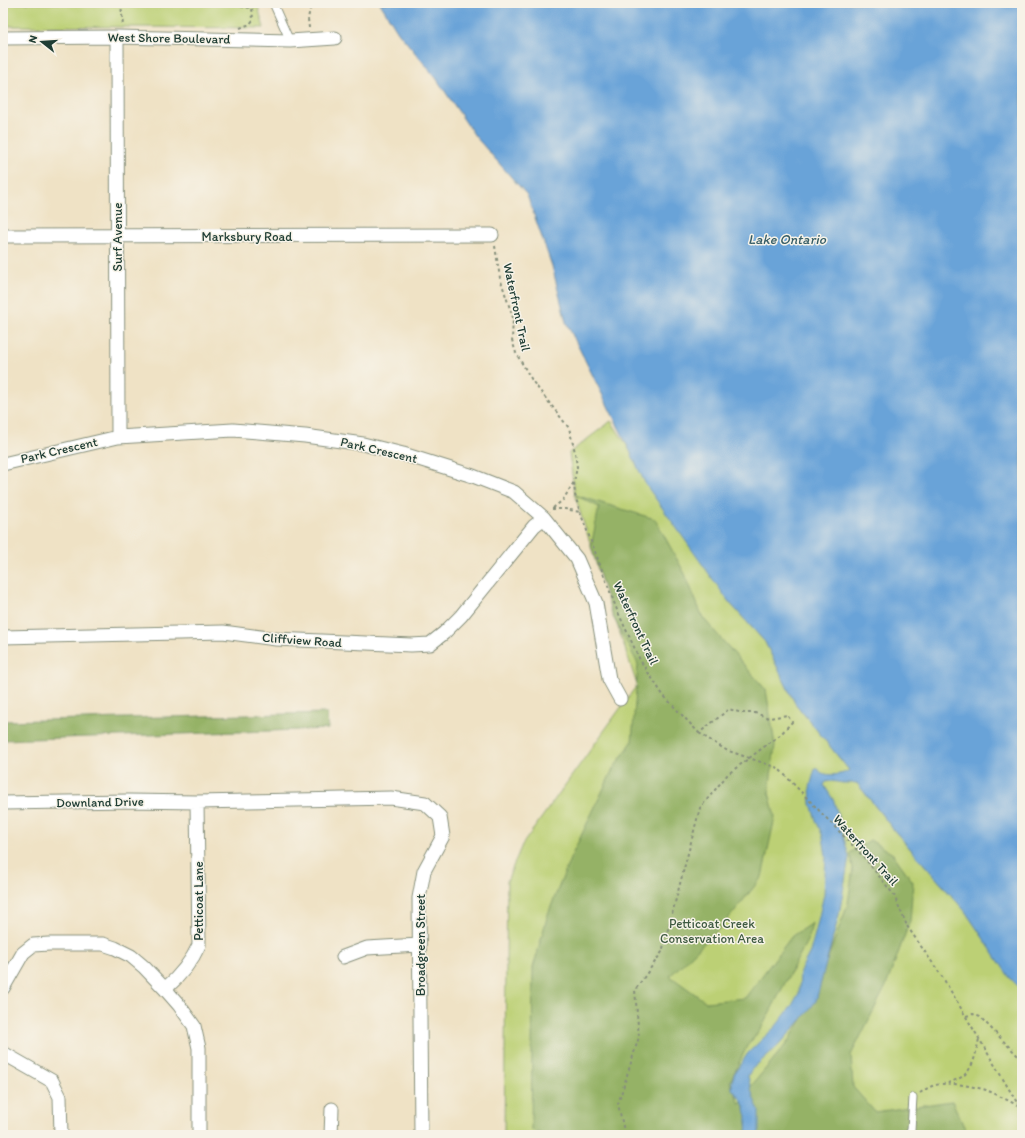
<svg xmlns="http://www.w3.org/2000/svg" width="1025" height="1138" viewBox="0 0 1025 1138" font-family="Itim,sans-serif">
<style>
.green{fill:#bcd074;stroke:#6e8654}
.forest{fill:#95b266;stroke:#5a784d}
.water{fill:#69a3d8;stroke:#447086}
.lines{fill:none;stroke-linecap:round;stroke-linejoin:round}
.service-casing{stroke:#87907c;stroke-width:9}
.minor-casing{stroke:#87907c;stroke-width:15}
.path{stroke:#87907c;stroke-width:2;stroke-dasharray:3 3;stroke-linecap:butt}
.service{stroke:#fff;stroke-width:7}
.minor{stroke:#fff;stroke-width:13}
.path-bridge{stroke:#87907c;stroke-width:2;stroke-dasharray:3 3;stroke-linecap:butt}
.labels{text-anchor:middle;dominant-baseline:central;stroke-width:3;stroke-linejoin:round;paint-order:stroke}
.street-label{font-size:13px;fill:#1f3d34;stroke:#f7f3e8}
.park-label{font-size:13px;fill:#3e5a41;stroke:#f7f3e8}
.water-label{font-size:14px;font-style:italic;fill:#355c65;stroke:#f7f3e8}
</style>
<rect width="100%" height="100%" fill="#f7f3e8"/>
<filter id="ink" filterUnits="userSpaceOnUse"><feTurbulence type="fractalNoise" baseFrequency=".025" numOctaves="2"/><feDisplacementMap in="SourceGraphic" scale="8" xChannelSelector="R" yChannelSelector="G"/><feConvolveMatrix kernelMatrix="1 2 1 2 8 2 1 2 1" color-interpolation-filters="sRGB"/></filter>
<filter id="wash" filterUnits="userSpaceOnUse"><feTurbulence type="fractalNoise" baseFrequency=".012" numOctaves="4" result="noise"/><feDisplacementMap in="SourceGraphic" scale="16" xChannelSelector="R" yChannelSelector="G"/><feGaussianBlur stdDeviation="0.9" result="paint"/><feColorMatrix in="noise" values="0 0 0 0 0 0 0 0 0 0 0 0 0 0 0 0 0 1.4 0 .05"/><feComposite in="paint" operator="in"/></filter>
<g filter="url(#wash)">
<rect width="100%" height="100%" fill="#efe2c5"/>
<!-- green -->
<path class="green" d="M3 3H257L264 28 3 26Z
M611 421 729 602 765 642 795 703 849 770 857 783 893 829 965 911 1010 977 1022 990V1135H504L507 881 522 845 637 685 580 512 575 495 569 453Z"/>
<!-- forest -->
<path class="forest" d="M575 495 655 519 685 574 703 618 766 690 775 745 769 792 775 817 762 877 724 924 670 976 706 1002 745 998 792 936 812 923 809 937 761 1029 747 1046 730 1082 740 1104 747 1091 787 1043 809 1008 848 904 853 868 850 853 870 840 893 854 913 882 910 921 886 986 851 1055 853 1087 875 1112 952 1101 968 1135H544L531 1130 533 968 548 914 570 859 613 769 632 742 638 664 612 615 591 547 599 507Z
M327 713 328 729 3 740V721Z"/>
<!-- water -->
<path class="water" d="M380 3H1022V990L1010 978 965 911 893 829 857 783H843L831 781 826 782 824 785 834 801 849 857 839 915 816 1001 802 1019 779 1045 751 1070 748 1076 753 1097 759 1110V1135H746L747 1116 742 1101 732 1089V1081L734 1074 748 1053 776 1026 791 1007 799 993 800 971 810 952 816 930 824 894 826 856 823 837 816 820 811 804 810 787 815 769 816 768C817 769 822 773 822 773 829 776 844 775 849 770L795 703 765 642 729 602 646 485 621 432 566 322 552 266 527 195 475 136 436 78 398 32Z"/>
</g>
<g filter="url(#ink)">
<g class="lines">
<!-- service casing -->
<g class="service-casing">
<path id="service" d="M273 3 290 41
M908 1135 911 1130 913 1097"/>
</g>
<!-- minor casing -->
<g class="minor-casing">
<path id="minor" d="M117 37 118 437
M3 38 117 37 290 41 335 38
M3 236 492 235
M3 464 118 437 233 430 305 436 363 444 403 454 473 476 514 492 544 518 577 559 596 603 609 679 620 699
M3 637 223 632 276 639 411 645 430 644 444 633 461 616 534 526 544 518
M3 803 128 801 197 802 391 798 425 803 440 817 443 836 424 871 419 898 421 1135
M343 957 367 948 419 945
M3 988 23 953 33 945 49 944H103L115 948 131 956 144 967 165 989 179 1005 194 1026 199 1048V1135
M165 989C180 976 191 963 199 945L197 802
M3 1053 52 1081 60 1097 61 1135
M331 1135 332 1109"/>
</g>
<!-- path -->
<path class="path" d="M121 3 123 26
M236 3C244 11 254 7 262 3
M240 28 250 24 253 20 252 7
M309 28 308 19 311 3
M495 246 500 278 513 318 512 340 516 353 533 382 569 428 575 452 577 467 574 482 575 495 580 512 617 610 640 660 663 695 699 733 729 709 742 713H755L769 718 787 715 792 722 780 735 728 774 700 808 662 952 635 990 639 1037 618 1104 625 1135
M553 508 563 500 574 482
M552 509H565L580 512
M907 926 943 978 1022 1111
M966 1016 973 1014 980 1017 1022 1060
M948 1083C953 1081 959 1079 963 1076 974 1068 976 1052 979 1039
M920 1093C923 1091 927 1088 930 1087 944 1080 972 1086 986 1090 996 1094 1007 1100 1017 1105"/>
<!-- service -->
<use href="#service" class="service"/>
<!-- minor -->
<use href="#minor" class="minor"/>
<!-- path-bridge -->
<path class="path-bridge" d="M699 733 726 750 778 768 863 856 894 895 907 926"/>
</g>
</g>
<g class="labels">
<!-- street labels -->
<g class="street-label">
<text transform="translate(169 38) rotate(1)">West Shore Boulevard</text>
<text x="247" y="236">Marksbury Road</text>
<text transform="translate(117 237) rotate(-90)">Surf Avenue</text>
<text transform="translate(517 307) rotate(78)">Waterfront Trail</text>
<text transform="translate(59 450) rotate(-13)">Park Crescent</text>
<text transform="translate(379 450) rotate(13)">Park Crescent</text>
<text transform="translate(636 623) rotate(65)">Waterfront Trail</text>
<text transform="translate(302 640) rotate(4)">Cliffview Road</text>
<text transform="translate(100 802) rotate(-1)">Downland Drive</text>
<text transform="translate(866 850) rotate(48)">Waterfront Trail</text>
<text transform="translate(198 901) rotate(-90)">Petticoat Lane</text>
<text transform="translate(420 945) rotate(-90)">Broadgreen Street</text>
</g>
<!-- park labels -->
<g class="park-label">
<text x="712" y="923">Petticoat Creek<tspan x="712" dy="15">Conservation Area</tspan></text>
</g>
<!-- water labels -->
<g class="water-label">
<text x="787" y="239">Lake Ontario</text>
</g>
</g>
<!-- margin -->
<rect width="1025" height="1138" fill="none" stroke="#f7f3e8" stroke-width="16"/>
<!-- north arrow -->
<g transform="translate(42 42) rotate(287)" stroke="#f7f3e8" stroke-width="3" paint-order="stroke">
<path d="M0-3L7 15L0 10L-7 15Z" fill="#1f3d34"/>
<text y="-6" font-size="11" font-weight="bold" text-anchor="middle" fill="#1f3d34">N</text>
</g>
</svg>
